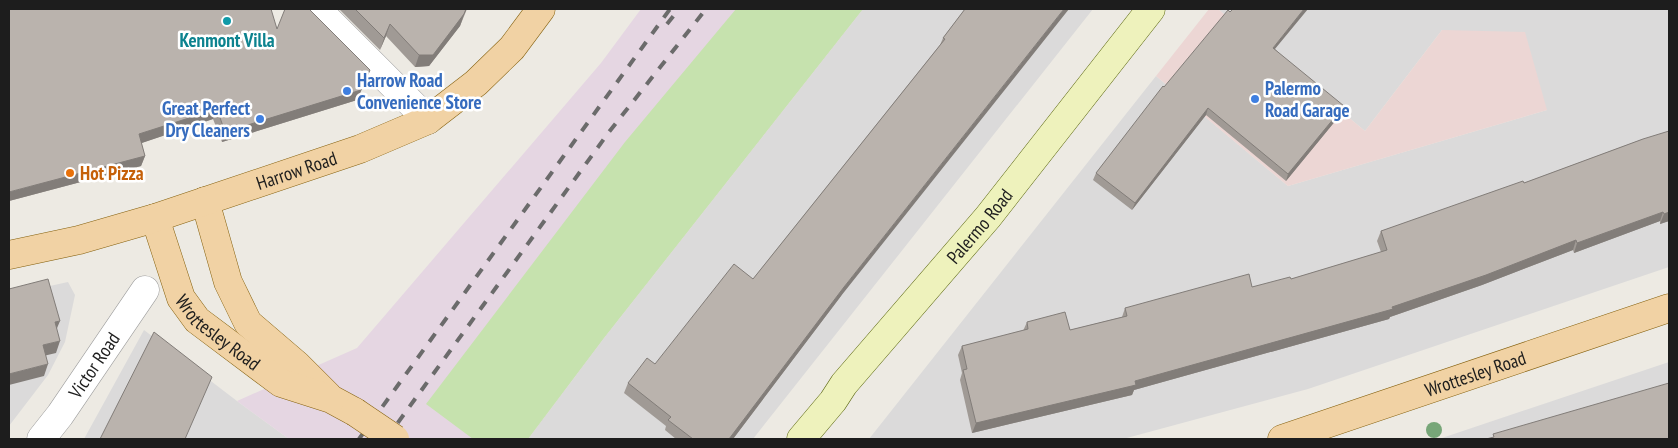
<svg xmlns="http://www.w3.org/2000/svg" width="1678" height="448" viewBox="0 0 1678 448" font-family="'PT Sans Narrow',sans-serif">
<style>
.residential{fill:#dbdada}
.commercial{fill:#ecd6d4}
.industrial{fill:#e5d6e2}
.grass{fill:#c6e2ae}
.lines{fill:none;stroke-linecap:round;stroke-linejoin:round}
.street-casing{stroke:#9e9e9e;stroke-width:29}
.secondary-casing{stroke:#5b6710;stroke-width:29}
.primary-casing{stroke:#866210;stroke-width:29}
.street{stroke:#fff;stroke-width:28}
.secondary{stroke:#eef2bc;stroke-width:28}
.primary{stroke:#f1d2a4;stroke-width:28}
.rail{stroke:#6b6b6b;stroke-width:4;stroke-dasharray:10 10;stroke-linecap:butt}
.primary-bridge-casing{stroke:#866210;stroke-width:29;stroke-linecap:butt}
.primary-bridge{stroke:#f1d2a4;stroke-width:28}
.tree{fill:#77a678}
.wall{fill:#a09a95}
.shaded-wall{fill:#827d79}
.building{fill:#bab3ad;stroke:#827d79}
.culture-dot{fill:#0f9aa8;stroke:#fff;stroke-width:2}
.shop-dot{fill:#3f7fe0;stroke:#fff;stroke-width:2}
.food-dot{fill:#e8710a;stroke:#fff;stroke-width:2}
.labels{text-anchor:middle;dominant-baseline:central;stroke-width:5;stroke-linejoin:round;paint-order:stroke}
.culture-label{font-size:19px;font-weight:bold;fill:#0d838f;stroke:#fff}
.shop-label{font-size:19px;font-weight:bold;fill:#366cbe;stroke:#fff;text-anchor:start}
.street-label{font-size:19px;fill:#1d1d1d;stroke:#fff}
.food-label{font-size:19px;font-weight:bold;fill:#c56008;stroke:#fff;text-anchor:start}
</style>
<rect width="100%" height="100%" fill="#edeae3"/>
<!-- residential -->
<path class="residential" d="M863 9H1093L753 439H528L604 338Z
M1218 9H1669V267L1308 389 1123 439H869L1156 76 1288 186 1547 110 1442 30 1365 131Z
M68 282 75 295 65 342 48 375 9 426V295Z
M144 330 237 401 289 439H84Z
M1669 362V439H1439Z"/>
<!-- commercial -->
<path class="commercial" d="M1209 9H1218L1365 131 1442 30 1525 32 1547 110 1288 186 1156 76Z"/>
<!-- industrial -->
<path class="industrial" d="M641 9H863L604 338 528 439H289L237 401 357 348 601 63Z"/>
<!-- grass -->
<path class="grass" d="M736 9H863L604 338 528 439H473L426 404 625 142Z"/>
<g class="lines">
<!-- street casing -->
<g class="street-casing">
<g id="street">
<path d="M317 9 428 120"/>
<path id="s1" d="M41 439 60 415 145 290"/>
</g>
</g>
<!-- secondary casing -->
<g class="secondary-casing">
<g id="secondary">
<path id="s2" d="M801 439 833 401 844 384 988 217 1151 9"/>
</g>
</g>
<!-- primary casing -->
<g class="primary-casing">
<g id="primary">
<path d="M205 201 228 282 248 323 297 365 328 396"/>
<path id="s3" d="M155 218 181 298 197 320 281 383 331 399 355 412"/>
<path id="s4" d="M9 255 79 240 155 218 360 149 428 120 476 83 512 48 541 9"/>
<path id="s5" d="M1282 439 1669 308"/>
</g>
</g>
<!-- street -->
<use href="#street" class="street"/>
<!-- secondary -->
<use href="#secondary" class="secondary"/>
<!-- primary -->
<use href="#primary" class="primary"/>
<!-- rail -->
<path class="rail" d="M667 24 679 9
M359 439 670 9
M386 439 609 132 706 9"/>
<!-- primary-bridge casing -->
<g class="primary-bridge-casing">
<path id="primary-bridge" d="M355 412 395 439"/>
</g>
<!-- primary-bridge -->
<use href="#primary-bridge" class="primary-bridge"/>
</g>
<!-- trees -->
<circle class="tree" cx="1434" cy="430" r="8"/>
<!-- wall -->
<path class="wall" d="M339 9H467L460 26 429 66 415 67 386 36 380 50Z
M965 9 841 296 733 439H676L665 430 666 426 624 393 628 383 655 364 753 279 940 45 943 38Z
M277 29 366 80 357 100 222 142 213 119 141 143 145 156 141 166 9 201Z
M1275 49 1341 114 1286 181 1206 115 1132 210 1093 180 1096 173 1164 87Z
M1643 139 1669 221 1660 224V221L1574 253 1573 250 1482 285 1390 317 1389 319 1134 390 1132 395 972 433 960 380 962 373 958 355 962 346 1023 331 1027 322 1070 330 1122 317 1125 308 1252 287 1291 279 1381 252 1377 241 1381 231 1524 183Z"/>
<!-- shaded-wall -->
<path class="shaded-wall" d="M466 9 460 26 429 66 415 67 419 55Z
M1064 9H1069L841 296 733 439H729L844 287Z
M1304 9H1308L1270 55 1273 48Z
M390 24 386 36 380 50 384 38Z
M370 70 357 100 222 142 225 132Z
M1344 106 1341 114 1286 181 1288 174Z
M1208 108 1206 115 1132 210 1135 203Z
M217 109 213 119 136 145 139 134Z
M145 156 141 166 9 201V192Z
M1663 212 1660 221 1574 253 1577 243Z
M1669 212V221L1660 224 1664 214Z
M1576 240 1573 250 1482 285 1390 317 1389 319 1134 390 1132 395 972 433 976 423 1135 381Z
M60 321 55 333V322Z
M60 341 56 353 39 357 43 345Z
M48 364 44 376 9 385V374Z"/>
<!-- building -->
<path class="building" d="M9 9H271L277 29 285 9H309L370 70 361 90 225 132 217 109 139 134 145 156 9 192Z
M355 9H466L464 14 433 55H419L390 24 384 38Z
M965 9H1064L844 287 729 439H693L668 420 671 417 628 383 647 358 655 364 734 264 753 279 945 39 943 38Z
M1233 9H1304L1273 48 1344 106 1288 174 1208 108 1135 203 1096 173 1163 86 1164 87 1228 10 1230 12Z
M1669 131V212L1664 214 1663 212 1577 243 1576 240 1486 275 1392 307 1393 309 1135 381 1136 385 976 423 963 370 967 369 962 346 1028 329 1027 322 1065 312 1070 330 1127 316 1125 308 1249 274 1252 287 1290 277 1291 279 1387 250 1381 231 1523 181 1524 183 1643 139Z
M48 279 60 321 55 322 60 341 43 345 48 364 9 374V289Z
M154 332 212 377 185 439H100Z
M1669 383V439H1486L1494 437 1493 434Z"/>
<!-- markers -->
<circle class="culture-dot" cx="227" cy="21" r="5"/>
<g class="shop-dot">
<circle cx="347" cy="91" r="5"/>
<circle cx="1255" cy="99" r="5"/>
<circle cx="260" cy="119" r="5"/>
</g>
<circle class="food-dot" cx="70" cy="173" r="5"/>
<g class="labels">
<!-- culture labels -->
<g class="culture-label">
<text x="227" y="40">Kenmont Villa</text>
</g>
<!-- shop labels -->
<g class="shop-label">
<text x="357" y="80">Harrow Road<tspan x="357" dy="22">Convenience Store</tspan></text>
<text x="1265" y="88">Palermo<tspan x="1265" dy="22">Road Garage</tspan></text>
<text x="250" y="108" text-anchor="end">Great Perfect<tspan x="250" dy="22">Dry Cleaners</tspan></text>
</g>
<!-- street labels -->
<g class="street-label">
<text stroke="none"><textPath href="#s4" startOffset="300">Harrow Road</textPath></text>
<text stroke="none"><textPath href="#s2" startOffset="278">Palermo Road</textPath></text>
<text stroke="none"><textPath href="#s3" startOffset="135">Wrottesley Road</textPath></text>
<text stroke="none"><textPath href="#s1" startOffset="91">Victor Road</textPath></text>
<text stroke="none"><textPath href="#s5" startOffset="204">Wrottesley Road</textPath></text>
</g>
<!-- food labels -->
<g class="food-label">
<text x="80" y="173">Hot Pizza</text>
</g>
</g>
<!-- border -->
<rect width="1678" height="448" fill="none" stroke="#1d1d1d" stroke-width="20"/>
</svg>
